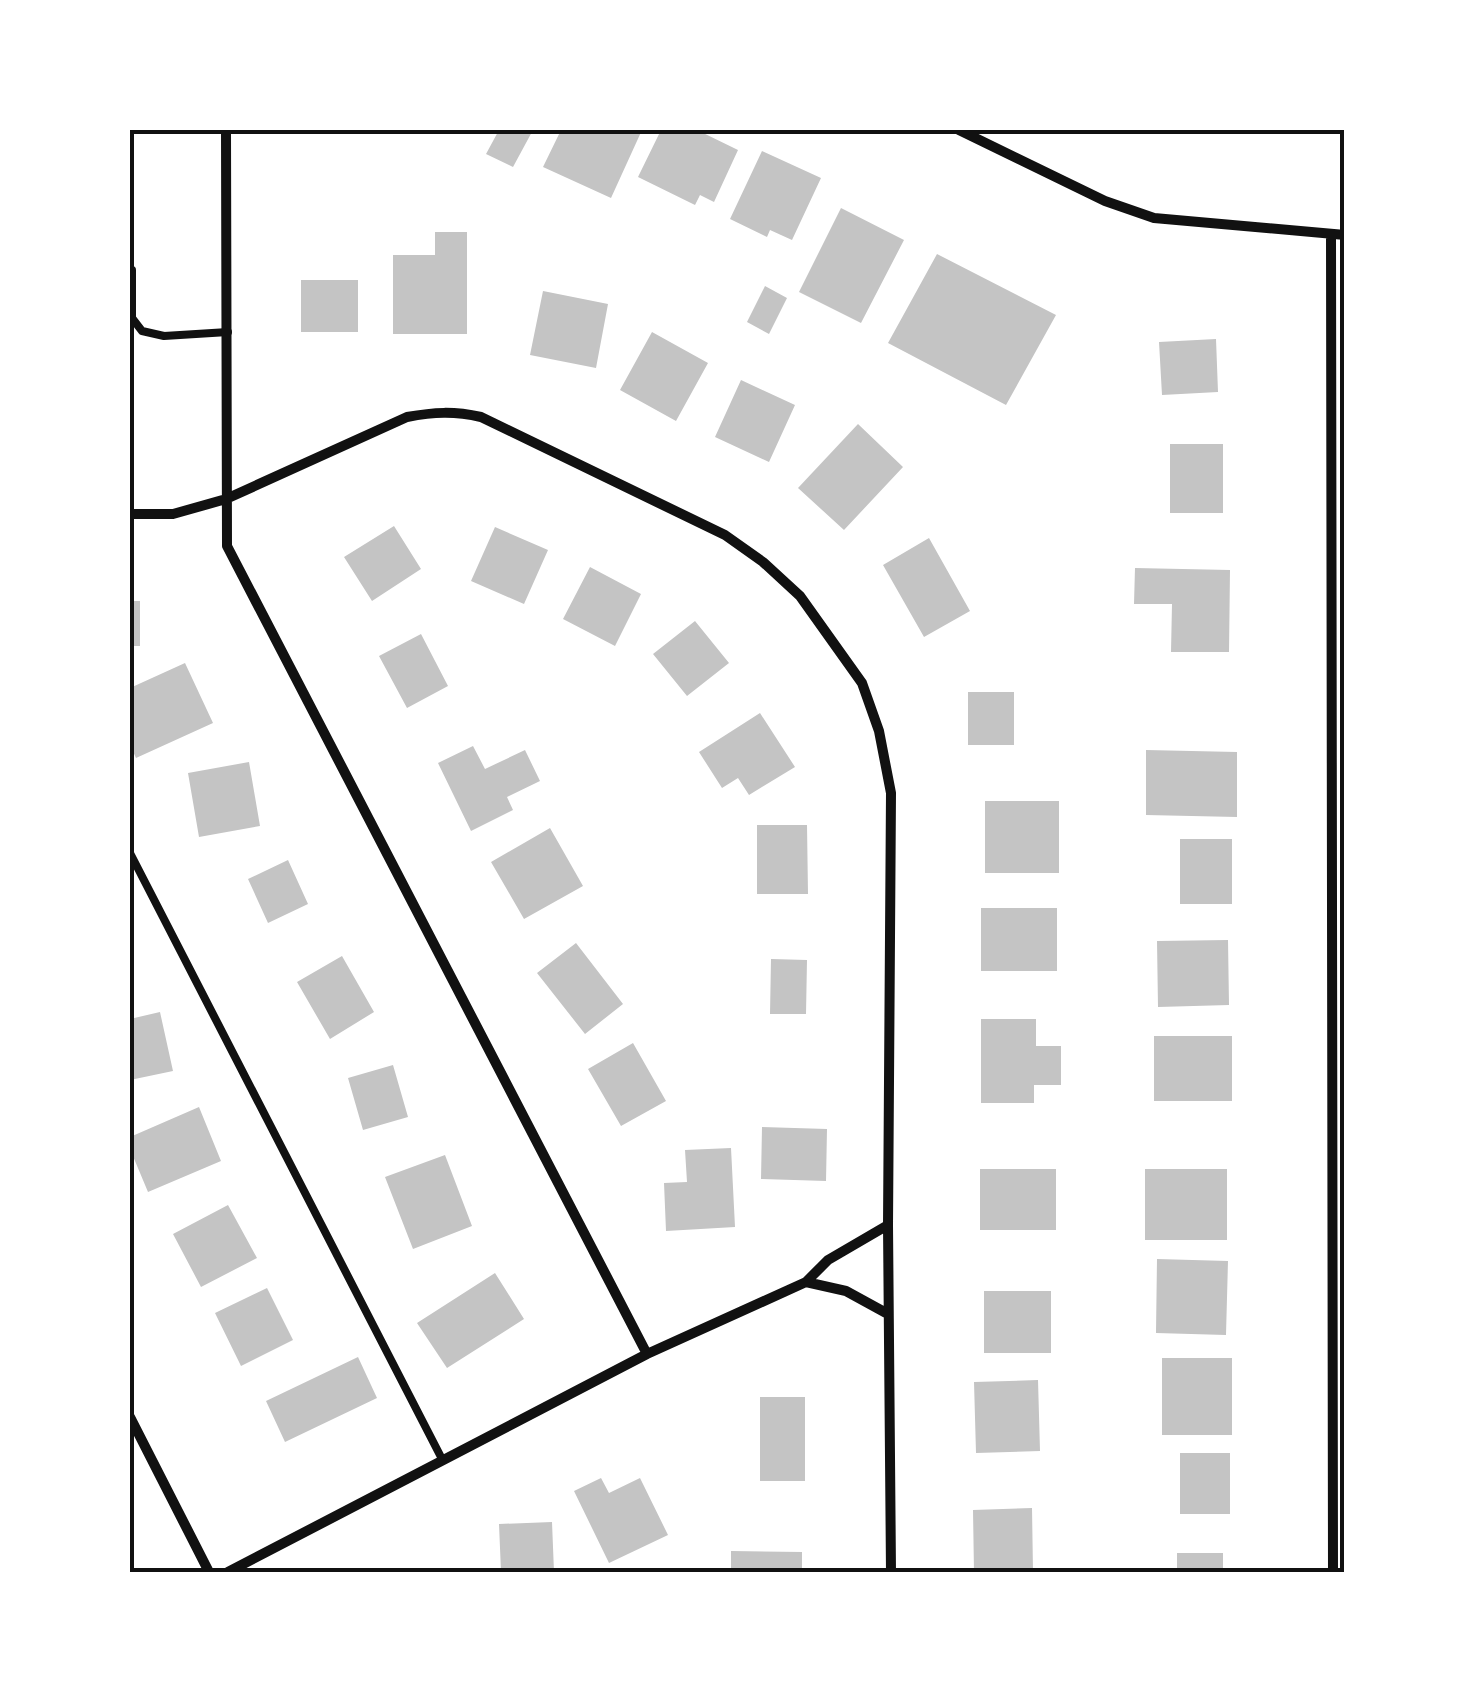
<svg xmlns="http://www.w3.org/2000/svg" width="1475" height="1702" viewBox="0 0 1475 1702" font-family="'Varela Round',sans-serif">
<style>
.building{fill:#c4c4c4}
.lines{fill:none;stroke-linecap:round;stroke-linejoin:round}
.service{stroke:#111;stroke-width:8}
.minor{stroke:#111;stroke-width:10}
.neatline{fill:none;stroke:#111;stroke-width:4}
</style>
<rect width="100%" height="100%" fill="#fff"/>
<!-- building -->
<path class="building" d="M130 130H134V251H130Z
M499 130H533L513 167 486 154Z
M561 130H642L611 198 543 167Z
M661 130H697L738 150 714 202 700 195 695 205 638 177Z
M762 151 821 178 792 240 770 230 767 237 730 219Z
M841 208 904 240 861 323 799 292Z
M435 232H467V334H393V255H435Z
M937 254 1056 315 1006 405 888 343Z
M301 280H358V332H301Z
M765 286 787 298 769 334 747 322Z
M543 291 608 304 596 368 530 355Z
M652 332 708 363 676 421 620 390Z
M1216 339 1218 392 1162 395 1159 342Z
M741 380 795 405 769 462 715 437Z
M858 424 903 467 844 530 798 488Z
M1170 444H1223V513H1170Z
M394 526 421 569 372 601 344 557Z
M495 527 548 550 524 604 471 581Z
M929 538 970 611 924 637 883 565Z
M590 567 641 594 615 646 563 619Z
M1135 568 1230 570 1229 652H1171L1172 604H1134Z
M130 601H140V646H130Z
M695 621 729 663 687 696 653 654Z
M421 634 448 686 407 708 379 656Z
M185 663 213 723 136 758 130 745V688Z
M968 692H1014V745H968Z
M760 713 795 767 749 795 738 778 722 788 699 752Z
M473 746 485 769 525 750 540 781 507 797 513 810 471 831 438 763Z
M1146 750 1237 752V817L1146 815Z
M249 762 260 826 199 837 188 773Z
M985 801H1059V873H985Z
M757 825H807L808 894H757Z
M550 828 583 886 524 919 491 862Z
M1180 839H1232V904H1180Z
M288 860 308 904 268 923 248 879Z
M981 908H1057V971H981Z
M1228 940 1229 1005 1158 1007 1157 941Z
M576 943 623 1004 585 1034 537 973Z
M342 956 374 1012 330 1039 297 982Z
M771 959 807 960 806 1014H770Z
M160 1012 173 1071 130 1080V1019Z
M981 1019H1036V1046H1061V1085H1034V1103H981Z
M1154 1036H1232V1101H1154Z
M633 1043 666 1101 621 1126 588 1069Z
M393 1065 408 1117 363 1130 348 1078Z
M199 1107 221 1161 148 1192 130 1149V1137Z
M762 1127 827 1129 826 1181 761 1179Z
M731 1148 735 1227 666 1231 664 1183 687 1182 685 1150Z
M445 1155 472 1226 413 1249 385 1177Z
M980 1169H1056V1230H980Z
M1145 1169H1227V1240H1145Z
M228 1205 257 1258 201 1287 173 1234Z
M1157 1259 1228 1261 1226 1335 1156 1333Z
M495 1273 524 1319 447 1368 417 1323Z
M267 1288 293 1340 241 1366 215 1313Z
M984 1291H1051V1353H984Z
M358 1357 377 1398 285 1442 266 1401Z
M1162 1358H1232V1435H1162Z
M1038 1380 1040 1451 976 1453 974 1382Z
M760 1397H805V1481H760Z
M1180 1453H1230V1514H1180Z
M601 1478 609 1493 640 1478 668 1535 609 1563 574 1491Z
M1032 1508 1033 1572H974L973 1510Z
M552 1522 554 1572H501L499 1524Z
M731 1551 802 1552V1572H731Z
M1177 1553H1223V1572H1177Z"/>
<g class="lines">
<!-- service -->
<path class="service" d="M132 270V318L142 331 164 336 228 332
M130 853 442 1459"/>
<!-- minor -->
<path class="minor" d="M226 130 227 546 647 1354
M959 130 1105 201 1154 218 1345 235
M1331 234 1333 1572
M130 514H173L226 499 407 417C434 412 454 411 481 417L725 535 763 562 800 596 862 683 879 731 891 793 888 1225 891 1572
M806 1282 846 1291 888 1314
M130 1417 209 1572
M228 1572 647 1354 806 1282 828 1260 888 1225"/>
</g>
<!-- border -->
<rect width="1475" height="1702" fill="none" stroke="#ffffff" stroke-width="265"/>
<rect x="132" y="132" width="1210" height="1438" class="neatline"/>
</svg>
